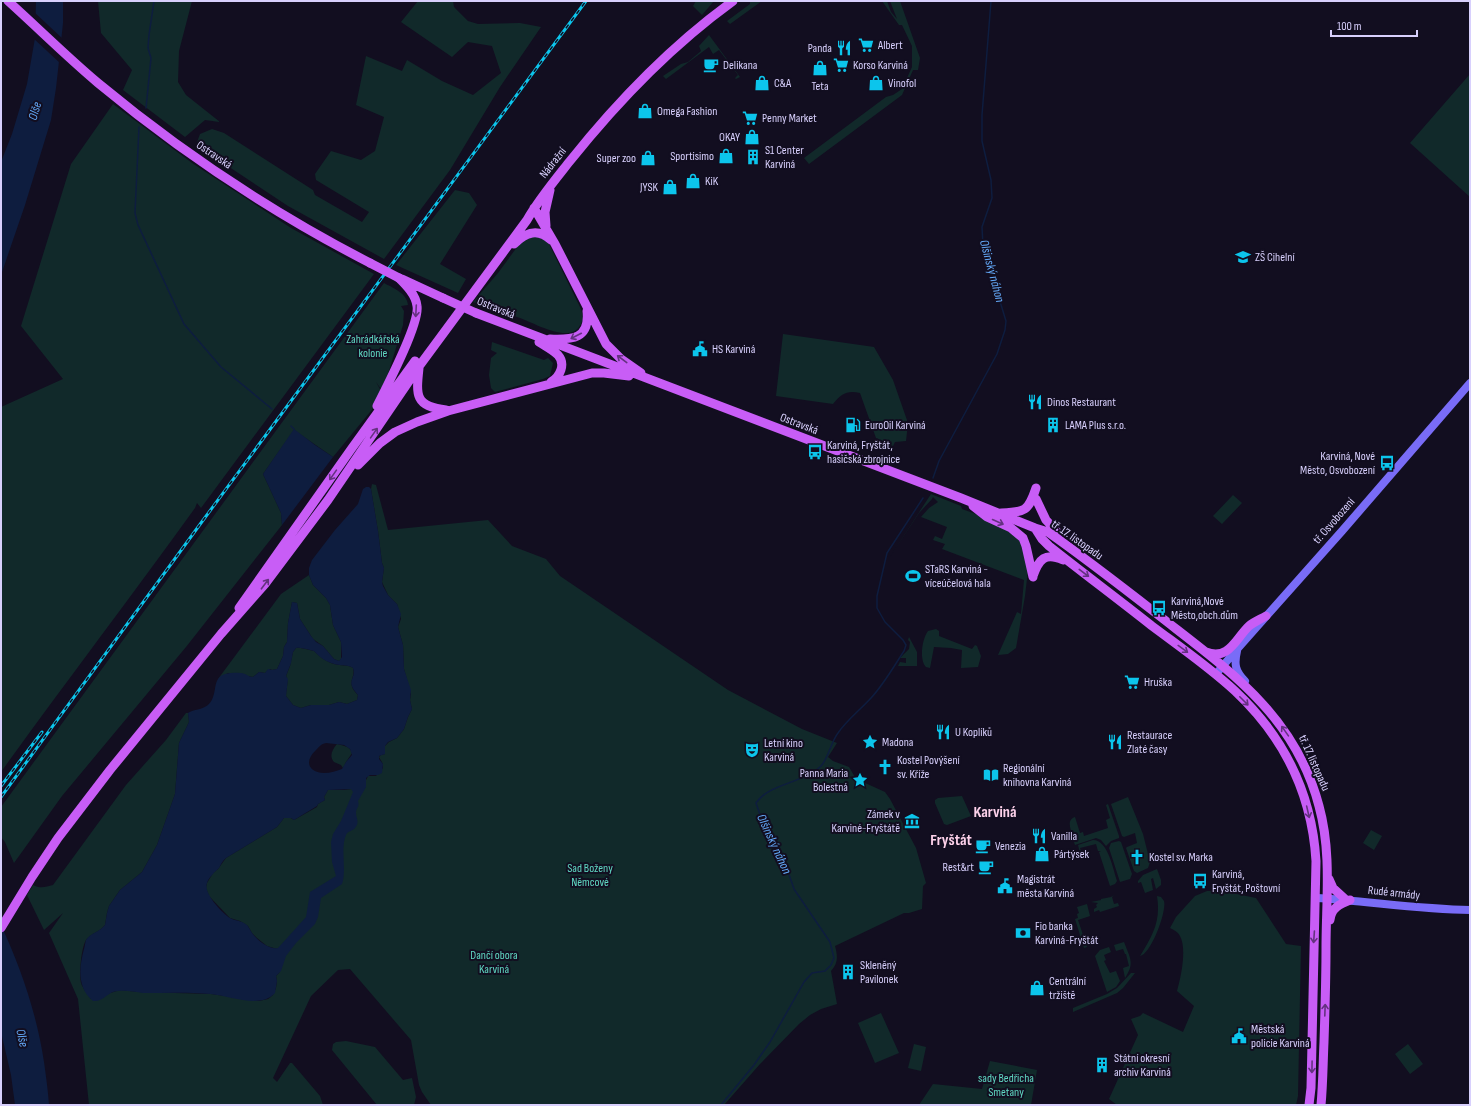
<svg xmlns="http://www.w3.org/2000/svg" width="1471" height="1106" viewBox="0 0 1471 1106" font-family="'Sofia Sans Condensed',sans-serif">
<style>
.green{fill:#11292a}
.water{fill:#0e1d3f;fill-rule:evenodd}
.pier{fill:#120e20}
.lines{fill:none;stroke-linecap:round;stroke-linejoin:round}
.stream{stroke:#0e1d3f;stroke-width:1.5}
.secondary{stroke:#796cf7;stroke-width:8}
.primary{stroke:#c85df6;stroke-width:9}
.rail-casing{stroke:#0cc5ec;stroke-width:3}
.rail{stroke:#120e20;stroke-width:1.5;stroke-dasharray:4.5;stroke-linecap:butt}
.primary-bridge{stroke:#c85df6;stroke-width:9}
.oneway{stroke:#643280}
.labels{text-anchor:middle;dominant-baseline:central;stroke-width:4;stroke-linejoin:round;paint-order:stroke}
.poi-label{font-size:12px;fill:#d8d0fd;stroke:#120e20;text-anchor:start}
.street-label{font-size:12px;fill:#d8d0fd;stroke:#120e20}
.park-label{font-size:12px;fill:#60d8c3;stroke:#120e20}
.water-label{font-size:13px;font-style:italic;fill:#63a8f7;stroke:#120e20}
.district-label{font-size:16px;font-weight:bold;fill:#fdd1ea;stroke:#120e20}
</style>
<rect width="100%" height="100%" fill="#120e20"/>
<!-- green -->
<path class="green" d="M98 1H192L179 51 178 82 186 95 220 122 205 120 185 137 123 90 132 70 101 33Z
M418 1H453L454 7 468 21 478 24 520 23 541 27 500 87 450 170 384 259 288 206 196 145 200 134 212 129 224 133 313 190 315 195 362 222 369 212 316 180 315 174 331 151 361 160 375 151 384 117 356 105 366 56 402 71 407 60 442 81 473 95 501 73 492 46 468 42 452 57 401 22Z
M696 1H714L702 15 693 6Z
M750 1H762L730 24 727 21 750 4Z
M882 1H887L891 12 897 19 890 1H900L920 58 918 70H913L902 95 809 164 804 158 886 97 893 95 902 89 912 67V46L902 25H899Z
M709 35 740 77 736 79 735 78 738 75 719 50 713 54 709 47 666 79 663 76 681 64 688 62 701 51 699 46Z
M1470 74V197L1410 143Z
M113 104 192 163 291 228 374 274 201 508 197 503 195 508C131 597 65 683 1 772V407L63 379 21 326 71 164Z
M455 190 469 193 477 205 440 264 466 279 458 293 396 265Z
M531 237C538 236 542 238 548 242L580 307C583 314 584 321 579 327 568 343 534 323 520 318 504 312 488 309 473 302L498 273 520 243Z
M384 283C393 288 407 293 408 305L401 306 404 311 403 325 388 374 381 389 376 382 381 391 375 406 333 457 294 430 263 474 281 513 282 525 186 647 62 796 14 863 5 842 1 837V807Z
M783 334 874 347 893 380 908 423 906 441 895 442 893 446 876 438 860 393C847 390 841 394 833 404L776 396Z
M492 342 544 360 548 358 553 363 550 376 543 379 495 392 491 388 489 375 491 358 497 353 491 350Z
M372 484 376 485 388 530 488 520 512 546 546 559 560 576 728 690 802 729 837 743 828 757 833 761 849 767 859 784 863 782 885 792 890 799 916 848 926 883 923 886 922 909 909 913H904L835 946C838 957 838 963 831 971L837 1004 821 1009 810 1015 799 1024 760 1064 724 1105H431L422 1092 419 1085 411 1040 350 969 338 970 311 996 273 1078 277 1082 290 1063H292L320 1096 323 1105H89L78 999 49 933 63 913 44 930 27 895 33 885C40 889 46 887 53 885L126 785 166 740 186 713H188L189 722 179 743 175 794 157 845 142 872 120 890 109 906 107 913 105 925C100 932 91 933 86 940 81 948 79 975 81 983 83 989 88 994 91 999L120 990 139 992 211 994 259 1001 268 999 273 995 276 988 277 981 276 976 279 973 285 956 277 949 267 946 257 938 252 933 248 926 240 921 230 918 209 896 206 888 207 883 213 873 218 869 226 858 277 827 284 818 289 817 294 820 317 807 318 804 325 800 324 797 328 790H344L366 787 365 782 368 776H376L383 768V764L379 757 381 755 385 754V746L389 742 397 738 404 729 408 717 412 709 410 700 411 694 404 669 403 645 398 627 401 619 397 604 388 595 382 582 384 568 382 563 378 531 371 489Z
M931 494 961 506 962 509 995 521 1022 539 1028 570 1025 596 1016 648 1008 654 998 655 1017 612 1021 614 1024 580 942 549 945 544 933 540 935 536 942 539 947 527 921 517 929 508 938 502 933 497 932 499 919 513 890 557Z
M1233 495 1242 503 1222 524 1213 516Z
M309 575 313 585 326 598 330 605 333 625 341 642V659L339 661 334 659 323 646 313 639 300 619 297 603 292 602 288 623 287 642 284 647 283 656 277 669 272 670 270 669 265 673 259 672 253 677 228 673 218 679 281 594Z
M936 629 939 631V636L972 649 975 645 977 646 981 656 978 667 961 668 962 650 951 648 934 647 930 668 926 667C919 660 922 639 928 631Z
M909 637 917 652V666H898L900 662 906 663V658H900L909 649 910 642 908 640Z
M296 648C302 647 307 650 314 651 321 658 329 664 340 665 345 666 349 665 353 668 356 679 345 682 358 695L357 700 347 704 339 702 329 705H311L301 708 293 705 286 696C286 689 289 682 286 676L290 666 293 652Z
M337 744C344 746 350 746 352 753L346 762 343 768 341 765 334 762C329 756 332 750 337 744Z
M962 796 971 816 947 825 944 824 935 803V800L938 798Z
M1128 797 1143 834 1150 862 1148 868 1137 873 1134 871 1126 848 1127 847 1137 843 1135 833 1124 837 1122 836 1111 804Z
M1108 804 1119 836V838L1111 841 1106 846 1101 840 1096 838 1075 845 1074 842 1076 841 1074 835 1076 834H1072C1070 827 1067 820 1075 817L1080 833 1083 832 1084 836 1108 828 1106 820 1110 818 1106 805Z
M1371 830 1382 836 1374 850 1363 843Z
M1093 840C1108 840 1113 869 1117 881L1115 884 1110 886 1099 852 1101 851H1098L1096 844 1080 848 1082 854 1078 855 1080 853 1078 845Z
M1119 841 1121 842 1132 874 1130 879 1120 882 1109 848 1111 843Z
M1157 869 1161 880V885L1156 889 1153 878 1151 879 1153 890 1145 893 1141 882 1138 883V881L1143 875Z
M1207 891H1222L1256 898 1286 944 1301 946 1298 1096 1296 1105H1117L1109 1099 1138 1035 1131 1019 1140 1016 1143 1013 1183 1032 1194 1006 1177 991C1181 977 1187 949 1180 936 1178 932 1174 930 1170 928L1176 917 1195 896Z
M1114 895 1112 897 1114 904 1118 903 1119 906 1100 912 1099 910 1094 912V909L1097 907 1096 905 1098 903 1091 902 1101 900V899L1111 897Z
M1157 896 1161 897 1164 901C1167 911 1151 954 1140 956 1153 935 1161 921 1157 896Z
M1087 904 1090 916 1078 920 1087 947 1084 948 1075 919 1078 918 1077 914 1079 913 1077 907Z
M1124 942C1130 958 1135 963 1125 978L1123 968 1129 966 1126 954H1125L1123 949 1116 951 1114 945Z
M1109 947 1111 952 1104 955 1106 960 1104 961 1110 973 1116 971 1120 981 1116 987 1107 992 1095 956 1100 950Z
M1131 973H1135L1123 988 1117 993 1073 1012V1008L1107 994 1117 988Z
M881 1013 899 1053 875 1063 858 1023Z
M346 1041 375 1047 403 1080 412 1078 416 1097 414 1105H377L332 1050 333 1044 336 1042Z
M914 1044 926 1047 921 1071 908 1068Z
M1408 1044 1423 1064 1410 1074 1395 1054Z
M990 1061 1037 1070 1031 1105H919L933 1084 982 1089Z"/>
<!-- water -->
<path class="water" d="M36 1H63V23L59 61 56 88 51 120 25 205 1 275V162L12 134 27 84 35 38Z
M294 429 315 445 333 457 282 525 281 513 263 474Z
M366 487H369L371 489 378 531 382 563 384 568 382 582 383 586 388 595 397 604 401 614 398 627 403 645 404 669 411 690 410 700 412 709 408 717 404 729 397 738 388 742 385 746V754L379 756V759L383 764 382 773 378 775H370L366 778V787L358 801C360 807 356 808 356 813 356 818 360 822 355 828 353 831 347 831 346 835 340 849 347 869 342 884L321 898 318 917 315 924 296 943 286 956 281 971 276 976 277 981 275 993C261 1009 230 996 211 994 188 992 165 993 143 993 135 992 126 990 118 991 108 991 104 1002 93 1001 77 988 79 967 84 949 85 946 85 943 86 940 90 933 100 932 105 925L107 913 109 906 120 890 142 872 157 845 175 794 179 743 189 722 188 713C194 709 202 710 208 705 222 692 205 670 241 673 246 673 248 677 253 677L259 672 265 673 268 669 272 670 277 669 283 656 284 647 287 642 288 623 292 602 297 603 300 619 311 636 316 642 323 646 334 659 339 661 342 657 341 642 333 625 330 605 326 598 313 585 309 575V568L312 560 335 530 358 504 363 489ZM296 648C302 647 308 650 314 651 321 659 330 664 340 665 345 666 349 665 353 668 357 679 344 680 358 695L357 700 347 704 339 702 329 705H311L301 708 293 705 286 696 288 679 286 676 291 663 293 652ZM326 743 344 745 350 749 352 755 346 762 342 769C336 771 331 773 324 773 308 772 304 761 316 750 319 747 321 744 326 743ZM351 789 353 792 341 821 333 834 331 842 332 862 336 876 310 892 306 917 278 948C269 950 257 940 252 933 250 930 249 927 247 925 241 920 235 921 230 918 222 913 203 893 207 883 209 877 214 873 219 868 221 865 222 861 226 858L277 827 284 818H291L294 820 317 806 318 804 325 800 324 797 328 790Z
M1 925C21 968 37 1015 44 1062 46 1076 48 1091 49 1105H15L11 1075 1 1032Z"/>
<!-- pier -->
<path class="pier" d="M33 11 63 39 61 64 33 38Z"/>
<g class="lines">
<!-- stream -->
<path class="stream" d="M146 108 151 58 148 48 149 35 154 1
M139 127 135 213 138 225 184 324 221 367 272 409
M291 426 294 429
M933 478 939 461 997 354 1005 330 1006 321 983 246 982 227 992 198 991 180 982 141V115L991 1
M721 1105 754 1065 770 1042 804 982 812 973 825 971 831 965 834 958 830 942 794 889 785 863 767 835 756 803C768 784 804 783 821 766 828 759 831 742 838 733 847 720 860 710 871 698 884 684 894 666 904 651L906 645 903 640 885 622 877 608V596L887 553 923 498"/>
<!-- secondary -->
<path class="secondary" d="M1237 651C1234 664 1235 671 1245 681
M1216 674 1238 648 1342 531 1470 383
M1316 898C1367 901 1418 909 1470 910"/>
<!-- primary -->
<path class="primary" d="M8 1C38 28 67 57 98 83 181 152 273 213 370 263
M534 208 555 244 606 344 621 359 641 373
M546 226 545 212 550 190
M514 244C526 232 538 228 551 240
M402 279 443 298
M476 313 961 498 1035 528 1048 532C1085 558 1121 586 1157 614 1227 669 1295 714 1319 806 1332 853 1326 901 1326 948 1326 980 1325 1011 1324 1042 1323 1063 1323 1084 1321 1105
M550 339C572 340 590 339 587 311
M539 342C545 346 553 350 558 355 566 364 560 377 551 382
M419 368C416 396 415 406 446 410
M377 406C386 388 420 323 417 306 416 295 406 285 399 278
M358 465 380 443 395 432 417 422 448 411 592 373H604L629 376
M1036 499 1046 520 1060 535
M973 506 987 517 1011 528 1023 538 1026 546 1033 577
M1001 513C1025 512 1028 512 1036 488
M1035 528 1042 539 1049 546C1083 573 1118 599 1152 626 1180 647 1209 667 1235 691 1284 737 1312 794 1316 861L1311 1088 1309 1105
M1033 576C1039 559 1045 552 1063 560
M239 608 352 448 415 361
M1206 652C1229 661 1236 638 1249 626 1254 622 1261 619 1266 616
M1329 879 1333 888 1345 899
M1330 920C1331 908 1340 904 1350 900
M1 928 32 877 58 838 110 770 221 634 265 584 328 500 420 365 527 220C539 199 555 180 570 161 617 102 671 46 733 1"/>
<!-- rail casing -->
<g class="rail-casing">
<path id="rail" d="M1 786 42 732
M1 797 201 523 586 1"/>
</g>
<!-- rail -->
<use href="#rail" class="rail"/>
<!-- primary-bridge -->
<path class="primary-bridge" d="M370 263 399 278
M443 298 476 313"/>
</g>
<!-- one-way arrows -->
<defs><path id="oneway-shaft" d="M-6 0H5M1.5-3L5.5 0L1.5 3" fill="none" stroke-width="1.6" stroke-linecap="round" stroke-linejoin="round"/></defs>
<g class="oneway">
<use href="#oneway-shaft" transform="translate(416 311) rotate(93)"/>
<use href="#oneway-shaft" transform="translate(576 336) rotate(153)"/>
<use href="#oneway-shaft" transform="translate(622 359) rotate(-143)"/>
<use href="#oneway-shaft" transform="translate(374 433) rotate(-55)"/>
<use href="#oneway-shaft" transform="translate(333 475) rotate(125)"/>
<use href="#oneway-shaft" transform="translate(998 522) rotate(24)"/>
<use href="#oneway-shaft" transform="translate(1084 573) rotate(37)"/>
<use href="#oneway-shaft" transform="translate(265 584) rotate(-53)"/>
<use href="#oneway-shaft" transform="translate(1183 649) rotate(36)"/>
<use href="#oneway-shaft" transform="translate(1244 701) rotate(45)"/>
<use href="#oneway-shaft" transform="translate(1285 731) rotate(-125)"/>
<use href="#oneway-shaft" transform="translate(1308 812) rotate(77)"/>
<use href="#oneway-shaft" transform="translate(1314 937) rotate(94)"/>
<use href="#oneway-shaft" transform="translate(1325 1010) rotate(-88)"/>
<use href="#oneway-shaft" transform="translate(1312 1067) rotate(91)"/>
</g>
<!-- icons -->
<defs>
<g id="supermarket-bare" transform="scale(1.2)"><path d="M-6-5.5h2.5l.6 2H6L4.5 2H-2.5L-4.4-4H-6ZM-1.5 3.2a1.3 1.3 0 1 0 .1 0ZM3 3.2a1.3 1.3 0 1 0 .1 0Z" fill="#0cc5ec" stroke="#120e20" stroke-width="2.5" paint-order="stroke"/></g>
<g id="restaurant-bare" transform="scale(1.2)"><path d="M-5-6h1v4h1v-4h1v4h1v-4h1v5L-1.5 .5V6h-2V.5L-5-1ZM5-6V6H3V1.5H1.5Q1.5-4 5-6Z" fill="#0cc5ec" stroke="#120e20" stroke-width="2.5" paint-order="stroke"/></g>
<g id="cafe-bare" transform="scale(1.2)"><path d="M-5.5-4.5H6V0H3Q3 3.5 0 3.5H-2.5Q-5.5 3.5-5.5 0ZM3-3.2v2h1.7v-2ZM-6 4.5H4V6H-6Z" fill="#0cc5ec" stroke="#120e20" stroke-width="2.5" paint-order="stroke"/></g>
<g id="shop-bare" transform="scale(1.2)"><path d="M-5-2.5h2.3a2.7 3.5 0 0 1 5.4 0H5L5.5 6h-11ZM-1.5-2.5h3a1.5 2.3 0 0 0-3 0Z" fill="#0cc5ec" stroke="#120e20" stroke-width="2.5" paint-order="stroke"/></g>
<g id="building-bare" transform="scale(1.2)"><path d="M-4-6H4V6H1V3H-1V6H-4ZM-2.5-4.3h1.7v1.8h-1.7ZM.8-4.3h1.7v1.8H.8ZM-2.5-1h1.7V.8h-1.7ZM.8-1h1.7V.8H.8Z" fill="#0cc5ec" stroke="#120e20" stroke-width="2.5" paint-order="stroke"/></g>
<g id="school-bare" transform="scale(1.2)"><path d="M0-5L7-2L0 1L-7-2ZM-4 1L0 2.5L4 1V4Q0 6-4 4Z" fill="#0cc5ec" stroke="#120e20" stroke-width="2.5" paint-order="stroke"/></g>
<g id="civic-bare" transform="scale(1.2)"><path d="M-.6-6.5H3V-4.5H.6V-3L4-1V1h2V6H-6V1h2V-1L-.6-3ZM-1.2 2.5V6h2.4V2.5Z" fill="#0cc5ec" stroke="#120e20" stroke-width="2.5" paint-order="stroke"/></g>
<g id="fuel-bare" transform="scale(1.2)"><path d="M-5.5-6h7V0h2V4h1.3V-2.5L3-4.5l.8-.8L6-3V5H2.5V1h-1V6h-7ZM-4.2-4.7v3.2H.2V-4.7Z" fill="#0cc5ec" stroke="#120e20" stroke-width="2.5" paint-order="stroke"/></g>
<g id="bus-bare" transform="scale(1.2)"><path d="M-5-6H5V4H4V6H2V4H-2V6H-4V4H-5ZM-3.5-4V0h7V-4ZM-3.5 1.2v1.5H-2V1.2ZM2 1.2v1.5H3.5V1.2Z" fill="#0cc5ec" stroke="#120e20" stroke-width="2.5" paint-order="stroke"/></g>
<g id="stadium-bare" transform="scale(1.2)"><path d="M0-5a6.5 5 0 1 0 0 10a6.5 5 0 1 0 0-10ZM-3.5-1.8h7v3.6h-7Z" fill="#0cc5ec" stroke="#120e20" stroke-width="2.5" paint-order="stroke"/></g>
<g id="sight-bare" transform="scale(1.2)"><path d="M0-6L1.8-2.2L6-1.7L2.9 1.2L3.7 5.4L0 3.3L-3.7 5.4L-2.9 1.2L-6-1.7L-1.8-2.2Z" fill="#0cc5ec" stroke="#120e20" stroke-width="2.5" paint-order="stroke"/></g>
<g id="theatre-bare" transform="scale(1.2)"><path d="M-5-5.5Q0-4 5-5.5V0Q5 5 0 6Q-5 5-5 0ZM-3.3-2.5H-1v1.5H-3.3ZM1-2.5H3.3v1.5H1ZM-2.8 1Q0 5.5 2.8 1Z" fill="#0cc5ec" stroke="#120e20" stroke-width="2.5" paint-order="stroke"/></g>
<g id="church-bare" transform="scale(1.2)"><path d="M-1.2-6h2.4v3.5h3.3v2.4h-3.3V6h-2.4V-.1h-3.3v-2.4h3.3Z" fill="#0cc5ec" stroke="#120e20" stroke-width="2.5" paint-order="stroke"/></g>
<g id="library-bare" transform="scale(1.2)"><path d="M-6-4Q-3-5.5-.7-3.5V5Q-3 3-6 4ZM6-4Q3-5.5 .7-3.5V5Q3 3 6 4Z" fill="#0cc5ec" stroke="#120e20" stroke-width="2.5" paint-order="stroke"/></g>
<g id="museum-bare" transform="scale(1.2)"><path d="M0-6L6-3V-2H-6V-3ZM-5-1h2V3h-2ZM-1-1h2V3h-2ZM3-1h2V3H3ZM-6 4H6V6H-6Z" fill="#0cc5ec" stroke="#120e20" stroke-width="2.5" paint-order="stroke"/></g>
<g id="bank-bare" transform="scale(1.2)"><path d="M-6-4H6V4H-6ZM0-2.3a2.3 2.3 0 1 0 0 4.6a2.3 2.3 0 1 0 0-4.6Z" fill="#0cc5ec" stroke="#120e20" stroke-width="2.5" paint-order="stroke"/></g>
</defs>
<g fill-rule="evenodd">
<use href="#supermarket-bare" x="866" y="45"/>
<use href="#restaurant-bare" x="844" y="48"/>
<use href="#cafe-bare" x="711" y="65"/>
<use href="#supermarket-bare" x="841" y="65"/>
<use href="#shop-bare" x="820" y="68"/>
<use href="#shop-bare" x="762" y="83"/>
<use href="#shop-bare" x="876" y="83"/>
<use href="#shop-bare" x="645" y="111"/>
<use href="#supermarket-bare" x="750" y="118"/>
<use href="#shop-bare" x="752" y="137"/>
<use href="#shop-bare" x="726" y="156"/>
<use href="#building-bare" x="753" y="157"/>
<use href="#shop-bare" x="648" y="158"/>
<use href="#shop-bare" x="693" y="181"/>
<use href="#shop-bare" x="670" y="187"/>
<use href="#school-bare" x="1243" y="257"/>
<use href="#civic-bare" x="700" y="349"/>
<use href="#restaurant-bare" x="1035" y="402"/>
<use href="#fuel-bare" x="853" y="425"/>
<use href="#building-bare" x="1053" y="425"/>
<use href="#bus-bare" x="815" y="452"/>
<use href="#bus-bare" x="1387" y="463"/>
<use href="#stadium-bare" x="913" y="576"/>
<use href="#bus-bare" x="1159" y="608"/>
<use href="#supermarket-bare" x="1132" y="682"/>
<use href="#restaurant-bare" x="943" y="732"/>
<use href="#sight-bare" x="870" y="742"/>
<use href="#restaurant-bare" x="1115" y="742"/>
<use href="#theatre-bare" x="752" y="750"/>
<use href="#church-bare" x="885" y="767"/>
<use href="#library-bare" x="991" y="775"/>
<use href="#sight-bare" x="860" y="780"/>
<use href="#museum-bare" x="912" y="821"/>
<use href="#restaurant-bare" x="1039" y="836"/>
<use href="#cafe-bare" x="983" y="846"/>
<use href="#shop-bare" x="1042" y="854"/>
<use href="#church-bare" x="1137" y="857"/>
<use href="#cafe-bare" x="986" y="867"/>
<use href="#bus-bare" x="1200" y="881"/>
<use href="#civic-bare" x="1005" y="886"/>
<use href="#bank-bare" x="1023" y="933"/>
<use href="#building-bare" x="848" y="972"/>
<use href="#shop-bare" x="1037" y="988"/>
<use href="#civic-bare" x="1239" y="1036"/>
<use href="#building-bare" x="1102" y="1065"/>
</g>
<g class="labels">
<!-- poi labels -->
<g class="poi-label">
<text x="878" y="45">Albert</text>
<text x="832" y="48" text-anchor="end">Panda</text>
<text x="723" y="65">Delikana</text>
<text x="853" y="65">Korso Karviná</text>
<text x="774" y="83">C&amp;A</text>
<text x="888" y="83">Vinofol</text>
<text x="820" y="86" text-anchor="middle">Teta</text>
<text x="657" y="111">Omega Fashion</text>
<text x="762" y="118">Penny Market</text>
<text x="740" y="137" text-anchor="end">OKAY</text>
<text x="765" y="150">S1 Center<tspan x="765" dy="14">Karviná</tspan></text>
<text x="714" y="156" text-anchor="end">Sportisimo</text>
<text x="636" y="158" text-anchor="end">Super zoo</text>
<text x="705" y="181">KiK</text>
<text x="658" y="187" text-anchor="end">JYSK</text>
<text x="1255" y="257">ZŠ Cihelní</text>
<text x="712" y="349">HS Karviná</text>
<text x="1047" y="402">Dinos Restaurant</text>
<text x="865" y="425">EuroOil Karviná</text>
<text x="1065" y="425">LAMA Plus s.r.o.</text>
<text x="827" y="445">Karviná, Fryštát,<tspan x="827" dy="14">hasičská zbrojnice</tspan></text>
<text x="1375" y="456" text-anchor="end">Karviná, Nové<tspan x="1375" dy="14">Město, Osvobození</tspan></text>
<text x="925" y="569">STaRS Karviná -<tspan x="925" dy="14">víceúčelová hala</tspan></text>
<text x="1171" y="601">Karviná,Nové<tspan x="1171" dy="14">Město,obch.dům</tspan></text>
<text x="1144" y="682">Hruška</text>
<text x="955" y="732">U Koplíků</text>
<text x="1127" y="735">Restaurace<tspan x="1127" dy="14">Zlaté časy</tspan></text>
<text x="882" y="742">Madona</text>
<text x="764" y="743">Letní kino<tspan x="764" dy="14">Karviná</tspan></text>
<text x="897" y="760">Kostel Povýšení<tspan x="897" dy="14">sv. Kříže</tspan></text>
<text x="1003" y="768">Regionální<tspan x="1003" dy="14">knihovna Karviná</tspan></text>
<text x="848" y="773" text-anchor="end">Panna Maria<tspan x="848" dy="14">Bolestná</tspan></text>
<text x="900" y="814" text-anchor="end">Zámek v<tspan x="900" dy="14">Karviné-Fryštátě</tspan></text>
<text x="1051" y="836">Vanilla</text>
<text x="995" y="846">Venezia</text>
<text x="1054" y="854">Pártýsek</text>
<text x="1149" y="857">Kostel sv. Marka</text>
<text x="974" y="867" text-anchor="end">Rest&amp;rt</text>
<text x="1212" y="874">Karviná,<tspan x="1212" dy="14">Fryštát, Poštovní</tspan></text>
<text x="1017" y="879">Magistrát<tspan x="1017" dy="14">města Karviná</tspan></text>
<text x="1035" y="926">Fio banka<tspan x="1035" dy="14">Karviná-Fryštát</tspan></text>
<text x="860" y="965">Skleněný<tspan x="860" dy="14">Pavilonek</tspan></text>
<text x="1049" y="981">Centrální<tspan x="1049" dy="14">tržiště</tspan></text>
<text x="1251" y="1029">Městská<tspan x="1251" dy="14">policie Karviná</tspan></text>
<text x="1114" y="1058">Státní okresní<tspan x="1114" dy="14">archiv Karviná</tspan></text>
</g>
<!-- street labels -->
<g class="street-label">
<text transform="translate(214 155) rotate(34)">Ostravská</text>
<text transform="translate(553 163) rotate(-52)">Nádražní</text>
<text transform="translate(496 308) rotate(22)">Ostravská</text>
<text transform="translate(799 424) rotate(21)">Ostravská</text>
<text transform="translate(1334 521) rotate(-49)">tř. Osvobození</text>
<text transform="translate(1077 540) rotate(35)">tř. 17. listopadu</text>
<text transform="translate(1314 763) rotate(66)">tř. 17. listopadu</text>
<text transform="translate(1394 893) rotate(6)">Rudé armády</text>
</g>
<!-- park labels -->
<g class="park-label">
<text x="373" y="339">Zahrádkářská<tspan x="373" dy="14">kolonie</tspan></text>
<text x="590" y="868">Sad Boženy<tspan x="590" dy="14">Němcové</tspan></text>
<text x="494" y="955">Dančí obora<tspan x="494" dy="14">Karviná</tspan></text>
<text x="1006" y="1078">sady Bedřicha<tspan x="1006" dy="14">Smetany</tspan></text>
</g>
<!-- water labels -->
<g class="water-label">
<text transform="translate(35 111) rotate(-74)">Olše</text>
<text transform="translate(992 271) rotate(75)">Olšinský náhon</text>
<text transform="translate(774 844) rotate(65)">Olšinský náhon</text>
<text transform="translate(22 1038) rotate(78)">Olše</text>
</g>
<!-- district labels -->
<g class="district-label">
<text x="995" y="812">Karviná</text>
<text x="951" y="840">Fryštát</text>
</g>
</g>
<!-- border -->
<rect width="1471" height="1106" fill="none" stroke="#d8d0fd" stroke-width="4"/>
<!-- scale -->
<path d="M1331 30v6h86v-6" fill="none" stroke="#d8d0fd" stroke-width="2"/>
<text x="1337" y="30" font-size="12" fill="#d8d0fd" stroke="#120e20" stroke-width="3" paint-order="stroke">100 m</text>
</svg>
